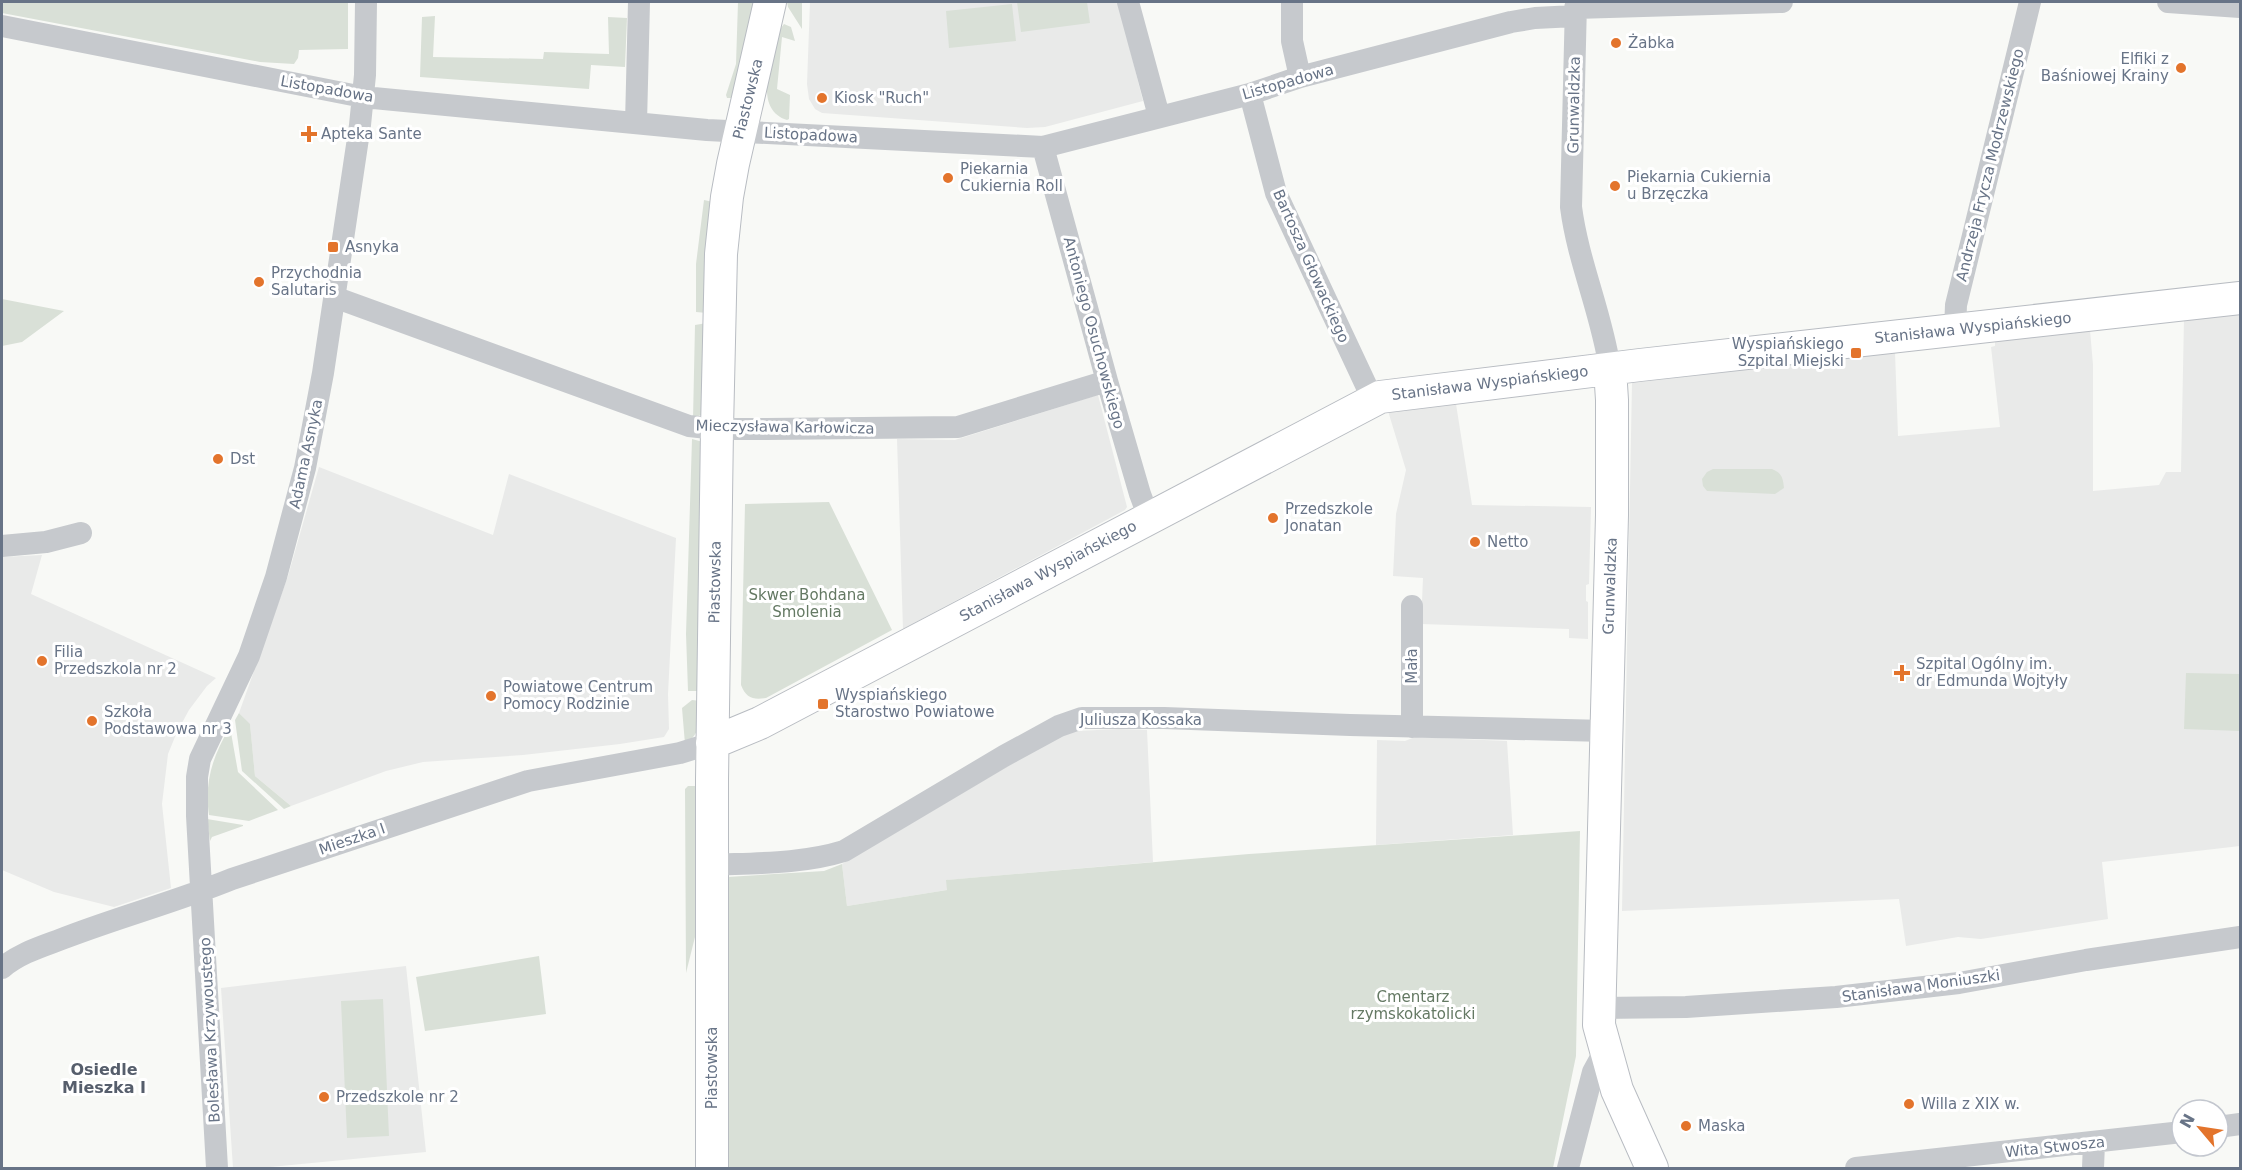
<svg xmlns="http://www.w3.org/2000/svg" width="2242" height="1170" viewBox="0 0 2242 1170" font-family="'DejaVu Sans',sans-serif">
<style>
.built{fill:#e9eae9}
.green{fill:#d9e0d7}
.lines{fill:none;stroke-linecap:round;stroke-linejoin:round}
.secondary-casing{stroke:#b8bcc2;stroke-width:34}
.street{stroke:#c6c9cd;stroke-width:22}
.secondary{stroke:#fff;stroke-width:32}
.poi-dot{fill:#e3742c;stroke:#fff;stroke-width:2}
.labels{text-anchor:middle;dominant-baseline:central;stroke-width:6;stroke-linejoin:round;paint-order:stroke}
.poi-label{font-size:15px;fill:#687487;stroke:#fff;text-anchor:start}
.street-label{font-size:15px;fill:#687487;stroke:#fff}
.park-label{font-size:15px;fill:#647963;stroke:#fff}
.neighbourhood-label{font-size:16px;font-weight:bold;fill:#565e6c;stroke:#fff}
</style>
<rect width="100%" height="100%" fill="#f8f9f6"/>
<!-- built -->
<path class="built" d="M810 2H1118L1143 101 1045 127 1027 128 822 113 815 109 809 99 807 84Z
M2240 312V846L2102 862 2108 919 1981 939 1958 937 1906 946 1899 899 1622 911 1632 383 1895 352 1898 436 2000 427 1991 347 1995 346V340L2090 330 2093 365V491L2159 485 2166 472H2181L2184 318Z
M1098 395 1127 507 1125 510 903 629 897 439 955 440Z
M1456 404 1472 505 1591 507 1589 584 1586 585V601L1588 602V639L1569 638V629L1421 624 1423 578 1393 576 1396 514 1406 470 1388 411Z
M319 467 493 535 509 474 676 538 668 694 669 729 664 737 620 744 523 755 423 762 386 771 291 806 255 776 250 725 239 713 288 576Z
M42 555 31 594 216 678 207 686 189 710 177 732 168 754 162 804 171 888 114 907 54 892 2 870V557Z
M1119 729 1147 730 1153 862 947 880V890L847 906 842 864 1052 740 1076 731Z
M1415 737 1507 741 1513 835 1376 845 1377 740 1405 741Z
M406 966 426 1152 260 1168H233L221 988Z"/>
<!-- green -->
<path class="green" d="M2 2H348V49L299 50 298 58 294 64 260 62 2 13Z
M738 2H756L733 98H727L726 95 736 64Z
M787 2H802V29L788 7Z
M1017 2H1087L1090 23 1021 32Z
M1012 4 1016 41 949 48 946 11Z
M435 16 433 57 543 59 544 52 609 54 608 17 627 18 625 67 591 65 589 89 420 77 422 17Z
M784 24 791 27 795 41 782 37 777 89 790 95 789 119 787 120C750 108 774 53 781 28Z
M704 200 713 202 707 313 696 312V264Z
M2 299 64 311 22 342 2 346Z
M707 323 705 413 693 419 695 325Z
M692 439 703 442 700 691H688L686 634Z
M1713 469H1772C1782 473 1783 478 1784 488L1775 494 1707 491 1703 486 1702 479 1707 472Z
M829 502 892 630 766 698C753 700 746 698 741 685L745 504Z
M2186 673 2240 674V731L2184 729Z
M692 700 701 701C700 719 702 733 685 744L682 708Z
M239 713 250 724 255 776 291 806 284 809 242 771 235 720Z
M230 727 238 772 278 810 249 821 209 815C204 782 213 755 230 727Z
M688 786H699V921L686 973 685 789Z
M207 819 243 825V826L212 837 210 841Z
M1580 831 1576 1056 1553 1168H728L727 877 824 871 842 864 847 906 947 890 946 880 1249 854Z
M539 956 546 1014 425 1031 416 977Z
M383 999 389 1136 347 1138 341 1001Z"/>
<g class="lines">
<!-- secondary casing -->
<g class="secondary-casing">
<path id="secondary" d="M1610 369 1612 400V515L1599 1025 1617 1090 1652 1168
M712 743 760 723 1380 397 1640 365 2240 298
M712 1168V780L717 429 721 254 727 197 733 164 770 2"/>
</g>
<!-- street -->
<path class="street" d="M1128 2 1159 116
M1292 2V41L1300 77
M2168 2 2240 7
M1576 3 1571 207C1578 262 1602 314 1610 369
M1575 8 1782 2
M2 26 363 97 707 130 1043 147 1250 94 1300 77 1511 22 1535 18 1575 16
M1250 94 1276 193 1373 400
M636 123 639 2
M1043 147 1107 381 1140 494 1149 518
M334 297 689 426 717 429H767L958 427 1107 381
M1955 330 1956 305 2030 2
M2 546 46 542 81 533
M1412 606V727
M711 865C755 863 802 864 844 851L1004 756 1059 726 1082 718H1164L1350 725 1606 731
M2 968C21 952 44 946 67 937 122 916 178 901 232 879L528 781 680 753 712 743
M1599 1008 1686 1007 1836 997 1959 983 2086 960 2240 937
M2218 1127 2240 1124
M217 1168 197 816V777L200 759 249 656 276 577 305 468 323 373 360 125 365 75 366 2
M1568 1168 1593 1072 1605 1050
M1856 1168 2182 1132
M2093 1168 2094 1143"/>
<!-- secondary -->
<use href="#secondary" class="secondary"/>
</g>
<!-- markers -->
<g class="poi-dot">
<circle cx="1616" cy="43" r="6"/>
<circle cx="2181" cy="68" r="6"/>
<circle cx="822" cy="98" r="6"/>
<path d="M306 125h6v6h6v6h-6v6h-6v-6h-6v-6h6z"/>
<circle cx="948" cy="178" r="6"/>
<circle cx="1615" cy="186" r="6"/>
<rect x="327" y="241" width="12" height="12" rx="3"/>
<circle cx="259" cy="282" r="6"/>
<rect x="1850" y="347" width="12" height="12" rx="3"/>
<circle cx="218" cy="459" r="6"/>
<circle cx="1273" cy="518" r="6"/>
<circle cx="1475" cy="542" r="6"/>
<circle cx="42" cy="661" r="6"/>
<path d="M1899 664h6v6h6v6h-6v6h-6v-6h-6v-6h6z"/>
<circle cx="491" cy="696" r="6"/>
<rect x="817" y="698" width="12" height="12" rx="3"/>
<circle cx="92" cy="721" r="6"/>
<circle cx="324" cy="1097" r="6"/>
<circle cx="1909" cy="1104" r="6"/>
<circle cx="1686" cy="1126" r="6"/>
</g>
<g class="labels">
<!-- poi labels -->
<g class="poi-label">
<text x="1628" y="43">Żabka</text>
<text x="2169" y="59" text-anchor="end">Elfiki z<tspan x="2169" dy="17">Baśniowej Krainy</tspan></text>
<text x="834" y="98">Kiosk "Ruch"</text>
<text x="321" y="134">Apteka Sante</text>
<text x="960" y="169">Piekarnia<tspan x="960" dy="17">Cukiernia Roll</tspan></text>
<text x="1627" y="177">Piekarnia Cukiernia<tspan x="1627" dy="17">u Brzęczka</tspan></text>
<text x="345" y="247">Asnyka</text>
<text x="271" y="273">Przychodnia<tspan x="271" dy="17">Salutaris</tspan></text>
<text x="1844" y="344" text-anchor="end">Wyspiańskiego<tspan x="1844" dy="17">Szpital Miejski</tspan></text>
<text x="230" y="459">Dst</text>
<text x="1285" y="509">Przedszkole<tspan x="1285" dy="17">Jonatan</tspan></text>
<text x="1487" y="542">Netto</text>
<text x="54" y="652">Filia<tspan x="54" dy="17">Przedszkola nr 2</tspan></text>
<text x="1916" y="664">Szpital Ogólny im.<tspan x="1916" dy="17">dr Edmunda Wojtyły</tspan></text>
<text x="503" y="687">Powiatowe Centrum<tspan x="503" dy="17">Pomocy Rodzinie</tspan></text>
<text x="835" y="695">Wyspiańskiego<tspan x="835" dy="17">Starostwo Powiatowe</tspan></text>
<text x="104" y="712">Szkoła<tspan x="104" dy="17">Podstawowa nr 3</tspan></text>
<text x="336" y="1097">Przedszkole nr 2</text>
<text x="1921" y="1104">Willa z XIX w.</text>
<text x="1698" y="1126">Maska</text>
</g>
<!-- street labels -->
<g class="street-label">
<text transform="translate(1288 82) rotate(-16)">Listopadowa</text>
<text transform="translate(327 89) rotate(10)">Listopadowa</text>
<text transform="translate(748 99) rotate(-76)">Piastowska</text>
<text transform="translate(1574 105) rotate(-89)">Grunwaldzka</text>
<text transform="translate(811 135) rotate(3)">Listopadowa</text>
<text transform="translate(1990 165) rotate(-76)">Andrzeja Frycza Modrzewskiego</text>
<text transform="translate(1311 266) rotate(66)">Bartosza Głowackiego</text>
<text transform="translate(1973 328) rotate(-6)">Stanisława Wyspiańskiego</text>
<text transform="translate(1094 333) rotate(75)">Antoniego Osuchowskiego</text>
<text transform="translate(1490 383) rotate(-7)">Stanisława Wyspiańskiego</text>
<text transform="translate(785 427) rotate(1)">Mieczysława Karłowicza</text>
<text transform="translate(306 454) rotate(-78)">Adama Asnyka</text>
<text transform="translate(1048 571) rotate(-28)">Stanisława Wyspiańskiego</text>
<text transform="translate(715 582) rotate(-89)">Piastowska</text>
<text transform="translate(1610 586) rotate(-88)">Grunwaldzka</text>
<text transform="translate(1412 666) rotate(-90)">Mała</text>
<text x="1141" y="720">Juliusza Kossaka</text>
<text transform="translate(352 839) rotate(-19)">Mieszka I</text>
<text transform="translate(1921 986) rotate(-8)">Stanisława Moniuszki</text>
<text transform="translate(210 1030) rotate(-93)">Bolesława Krzywoustego</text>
<text transform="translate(712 1068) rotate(-90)">Piastowska</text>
<text transform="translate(2055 1147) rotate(-6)">Wita Stwosza</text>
</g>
<!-- park labels -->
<g class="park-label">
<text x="807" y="595">Skwer Bohdana<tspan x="807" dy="17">Smolenia</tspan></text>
<text x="1413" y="997">Cmentarz<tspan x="1413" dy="17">rzymskokatolicki</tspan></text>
</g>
<!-- neighbourhood labels -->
<g class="neighbourhood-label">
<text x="104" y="1069">Osiedle<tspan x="104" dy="18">Mieszka I</tspan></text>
</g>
</g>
<!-- border -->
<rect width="2242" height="1170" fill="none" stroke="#687487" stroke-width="6"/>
<!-- north arrow -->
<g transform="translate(2200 1128) rotate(299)"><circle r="28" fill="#ffffff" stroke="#c3c7cf" stroke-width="1.5"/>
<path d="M0-4.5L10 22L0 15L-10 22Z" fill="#e3742c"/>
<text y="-9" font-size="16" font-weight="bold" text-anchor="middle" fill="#687487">N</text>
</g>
</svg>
